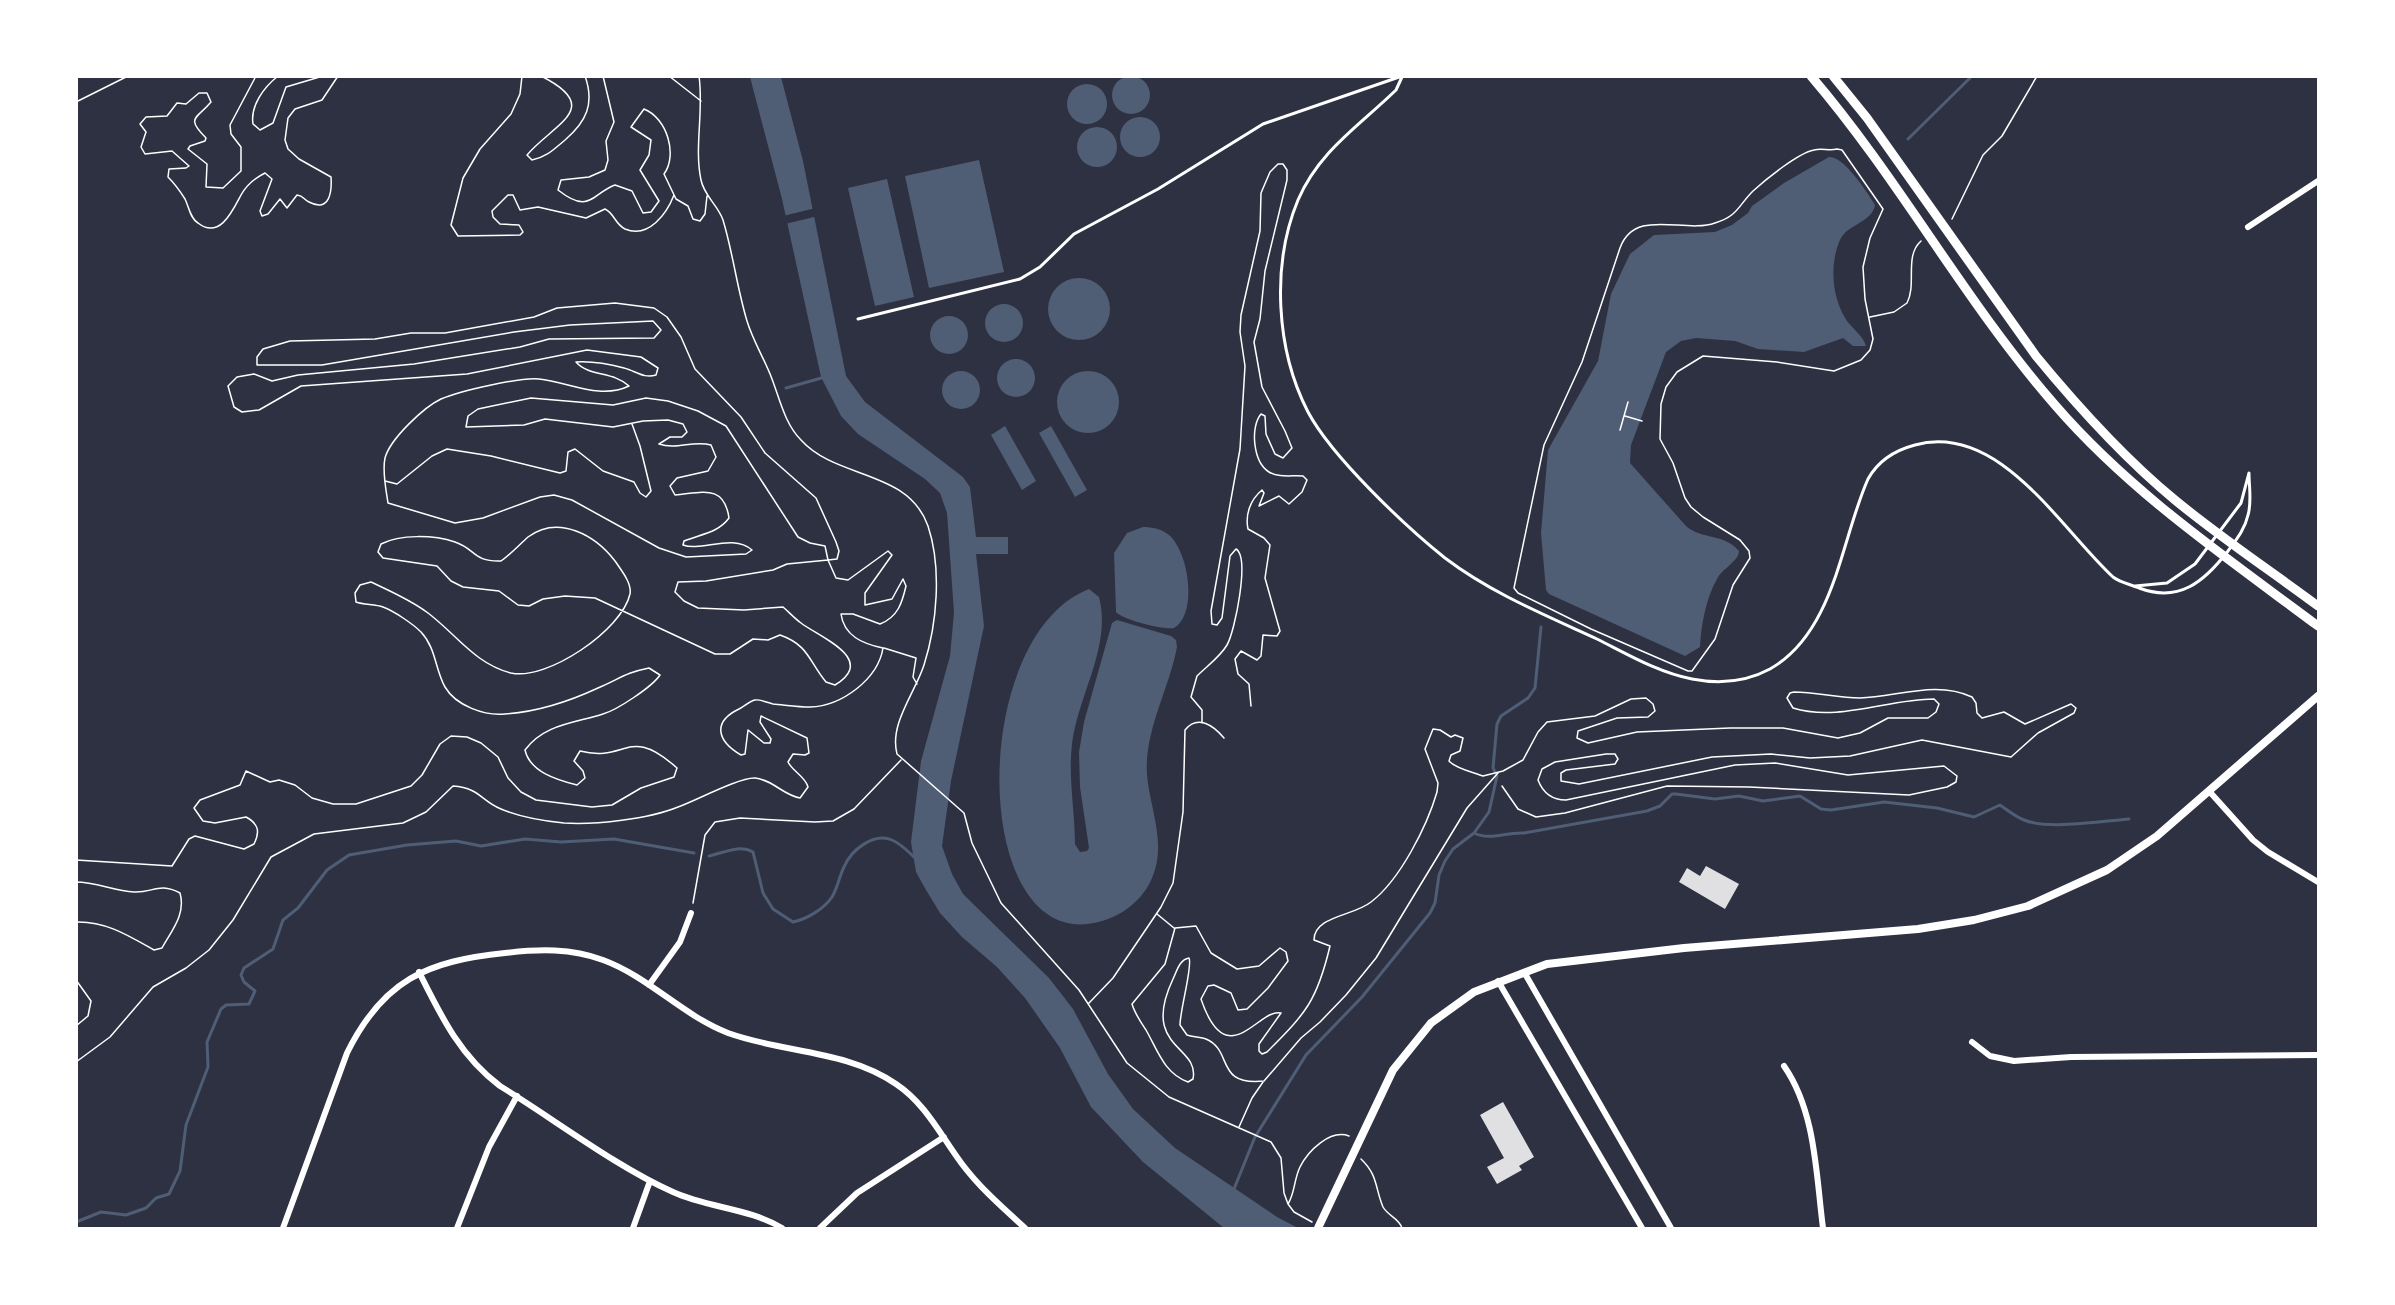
<svg xmlns="http://www.w3.org/2000/svg" width="2395" height="1305" viewBox="0 0 2395 1305" font-family="'Crimson Pro',serif">
<style>
.water{fill:#4f5d75}
.pier{fill:#2d3142}
.lines{fill:none;stroke-linecap:round;stroke-linejoin:round}
.stream{stroke:#4f5d75;stroke-width:3}
.building{fill:#e0e0e3}
.path{stroke:#fff;stroke-width:1.5}
.service{stroke:#fff;stroke-width:3}
.minor{stroke:#fff;stroke-width:6}
.tertiary{stroke:#fff;stroke-width:8}
.secondary{stroke:#fff;stroke-width:9}
</style>
<rect width="100%" height="100%" fill="#2d3142"/>
<!-- water -->
<path class="water" d="M1112 95a19 19 0 1 1 38 0a19 19 0 1 1-38 0Z
M750 77H781L803 161 846 376 865 402 963 477 970 487 976 537H1008V554H976L984 626 951 781 942 846 952 874 963 894 1049 978 1073 1009 1108 1074 1133 1109 1175 1148 1277 1217 1298 1228H1224L1143 1162 1091 1107 1060 1048 1025 998 997 967 962 937 940 913 926 890 916 872 911 842 921 761 950 656 954 613 947 513 940 493 925 479 858 434 841 416 821 377 782 199Z
M1067 104a20 20 0 1 1 40 0a20 20 0 1 1-40 0Z
M1120 137a20 20 0 1 1 40 0a20 20 0 1 1-40 0Z
M1077 147a20 20 0 1 1 40 0a20 20 0 1 1-40 0Z
M1829 157C1844 156 1867 192 1875 205 1872 223 1847 224 1840 240 1829 265 1832 299 1847 321 1853 329 1864 337 1866 346H1853L1843 338 1804 352 1758 349 1735 341 1696 338 1681 341 1666 352 1631 445 1630 463 1686 526C1702 540 1724 533 1739 551 1739 561 1722 569 1717 579 1706 598 1701 626 1700 647L1685 656 1549 594 1546 590 1541 533 1548 450 1598 361 1611 294 1630 254 1654 235 1715 232 1732 225 1748 213 1752 206 1784 183Z
M979 160 1004 272 929 288 905 176Z
M887 179 914 297 875 306 848 188Z
M1048 309a31 31 0 1 1 62 0a31 31 0 1 1-62 0Z
M985 323a19 19 0 1 1 38 0a19 19 0 1 1-38 0Z
M930 335a19 19 0 1 1 38 0a19 19 0 1 1-38 0Z
M997 378a19 19 0 1 1 38 0a19 19 0 1 1-38 0Z
M942 390a19 19 0 1 1 38 0a19 19 0 1 1-38 0Z
M1057 402a31 31 0 1 1 62 0a31 31 0 1 1-62 0Z
M1005 426 1036 481 1022 490 991 435Z
M1051 426 1087 490 1075 497 1039 433Z
M1143 527C1152 527 1162 529 1169 535 1189 552 1198 614 1174 628 1163 630 1123 620 1116 612L1114 553 1127 533Z
M1089 589 1099 597C1112 646 1078 695 1072 744 1068 777 1075 811 1075 844L1080 852 1087 851 1089 848 1080 787 1079 752 1084 722 1112 623 1117 620 1171 636 1176 640 1177 647C1169 690 1144 731 1147 775 1150 809 1167 844 1152 878 1144 898 1124 915 1102 921 970 961 965 637 1089 589Z"/>
<!-- pier -->
<path class="pier" d="M816 208 818 216 785 224 783 216Z"/>
<g class="lines">
<!-- stream -->
<path class="stream" d="M1908 139 1972 76
M786 388 825 377
M1474 833C1490 841 1505 832 1524 833L1647 811 1660 806 1672 794H1676L1715 799 1739 796 1763 801 1800 796 1821 809 1831 810 1884 802 1937 808 1974 817 2000 805C2007 810 2016 817 2024 820 2048 830 2103 821 2129 819
M709 856C724 853 739 844 753 852L763 893 773 909 793 922C807 919 824 909 832 897 838 887 839 877 844 867 851 850 874 832 892 840 901 844 908 851 914 857
M1234 1189 1255 1137 1306 1055 1362 997 1430 913 1435 903 1439 875 1445 861 1453 849 1474 833 1489 812 1497 776 1493 768 1497 724 1501 716 1528 698 1535 688 1541 627
M76 1222 101 1212 126 1215 146 1208 156 1198 169 1194 180 1171 186 1125 208 1067 207 1042 221 1009 226 1005 249 1004 255 991 244 982 241 975 244 968 273 949 283 920 298 908 327 870 349 855 407 845 456 841 481 846 525 839 561 842 614 839 694 853"/>
</g>
<!-- building -->
<path class="building" d="M1706 866 1739 884 1725 909 1679 882 1687 868 1700 876Z
M1503 1102 1534 1157 1519 1166 1522 1170 1497 1184 1487 1167 1504 1158 1480 1115Z"/>
<g class="lines">
<!-- path -->
<path class="path" d="M256 76 230 125 231 134 241 147V171L223 188 206 187 207 164 188 149 190 146 205 141 206 138C185 117 197 119 211 102L207 93H199L186 104 177 103 167 116 146 117 140 124 146 132 141 147 145 154 172 151 189 166 186 168 169 169 168 177C174 183 180 191 185 199 189 207 190 218 198 223 220 240 233 210 241 195 246 186 255 178 265 173L272 179 260 211 262 216 268 214 280 199 287 208 297 195C304 196 303 199 309 202 330 213 332 191 331 177L299 159 288 149 285 140 288 118 295 109 322 100 338 76
M278 76C264 87 250 106 253 124L260 130 273 123 286 87 323 76
M522 76 520 94 511 114 480 149 463 178 451 225 458 236 520 235 523 232 519 225 500 224 493 217 492 211 508 195H513L520 210 538 207 586 218 605 209C614 213 615 224 625 229 649 239 667 213 674 195
M541 76C605 108 553 124 527 155L532 160C547 157 554 149 565 140 586 122 595 104 585 76
M603 76 614 122 606 141 608 160 605 170 589 177 561 180 558 190C590 215 591 194 615 185L632 191 643 213 651 212 659 201 640 170 649 155 651 140 631 127 644 109C667 118 678 155 664 174L676 199 688 206 693 219 700 221 705 214 707 196
M669 76 701 101
M699 76C704 111 694 147 701 180 704 196 718 205 723 220 733 253 737 288 747 321 753 341 765 360 772 379 780 400 785 424 801 440 837 480 908 469 928 526 942 568 937 624 924 665 915 693 889 724 897 754L964 813 972 843 1001 903 1079 990 1127 1063 1169 1097 1271 1142 1281 1158 1284 1193 1288 1204 1294 1212 1312 1222
M76 102 128 76
M1837 149 1842 150 1883 209 1870 238 1863 267 1865 299 1873 339 1870 350 1861 360 1834 371 1777 362 1703 356 1677 372 1666 387 1661 404 1660 439 1673 463 1685 498 1691 507 1703 517 1740 540 1749 551 1750 558 1733 585 1715 639 1692 671H1688L1591 629 1518 593 1514 588 1544 445 1582 362 1620 248C1635 207 1684 234 1715 223 1738 216 1738 206 1753 191 1765 180 1798 153 1814 150 1822 148 1829 151 1837 149Z
M1952 219 1983 155 2002 136 2037 76
M615 303 654 308 667 317 681 337 695 369 741 417 765 453 816 498 836 542 839 551 837 559 828 560 825 546 810 543 798 537 726 426 698 411 668 401 646 398 613 405 531 398 478 409 468 416 466 427 524 425 545 419 613 427 643 421 668 420 683 424 687 432 682 437H670L659 444C677 450 693 440 711 445L716 457 708 471 677 478 670 486 675 495C701 493 724 483 729 518 718 533 701 534 684 541L683 545C701 552 733 533 752 550L746 554 686 557 659 548 572 500 554 495 540 497 483 518 455 523 388 503C386 489 382 472 385 458 390 439 424 407 441 399 460 391 520 377 539 379 569 382 600 400 629 386 613 371 589 377 576 362 592 361 609 364 624 368 636 371 644 379 656 375L658 368 641 357 587 350 467 374 301 386 259 410 242 412 234 407 228 386 237 377 254 374 272 381 298 375 414 364 520 347 549 339 654 338 661 330 653 321 570 325 514 332 322 365H257V357L263 349 290 341 375 339 411 333H445L534 317 557 308Z
M1870 317 1894 312 1907 303C1917 284 1904 256 1921 241
M1625 416 1642 421
M1620 430 1628 402
M385 481 397 484 432 456 447 449 491 456 560 473 566 471 568 452 575 449 603 471 634 482 640 493 646 497 651 491 640 446 632 424
M884 648 916 658 913 677 917 684
M1202 723V710L1191 697 1197 676C1207 666 1220 657 1227 645 1235 631 1250 557 1236 549L1230 556 1222 618 1217 625 1212 624 1211 611 1240 449 1245 366 1240 332 1241 315 1260 231 1261 193 1270 172 1278 164H1283L1287 170V180L1265 271 1260 319 1254 342 1262 387 1285 431 1292 448 1283 458 1275 454 1266 434 1265 416 1261 414C1250 427 1253 462 1269 472 1279 478 1292 475 1303 476L1307 480 1302 492 1289 504 1279 496 1259 506 1264 493 1262 490C1250 500 1245 515 1248 529L1264 538 1270 545 1265 578 1280 631 1277 636 1263 635 1261 656 1257 660 1241 651 1235 659 1238 674 1249 684 1251 706
M1498 773 1467 808 1376 958 1346 995 1320 1022 1301 1038 1264 1081C1214 1086 1234 1051 1206 1039 1201 1037 1193 1037 1187 1035L1180 1025C1180 1010 1193 965 1189 958 1179 960 1177 971 1173 979 1140 1049 1200 1045 1193 1079L1188 1082C1164 1073 1158 1051 1146 1030 1140 1021 1135 1014 1132 1004L1165 964 1175 928 1196 926 1211 953 1237 969 1259 966 1280 948 1286 952 1288 961 1268 988 1247 1009 1238 1010 1231 993 1214 985 1208 986 1201 999C1227 1076 1259 1007 1281 1013L1259 1044V1051L1262 1054 1267 1052C1306 1013 1317 1001 1330 946L1314 940C1314 916 1354 916 1371 902 1400 880 1427 826 1437 792L1438 783 1425 749 1433 729 1440 730 1451 737 1455 735 1463 738 1460 751 1451 755 1449 761C1456 769 1473 772 1483 776L1503 771 1523 760 1538 732 1547 722 1595 716 1631 699 1646 698 1653 704 1655 711 1648 717 1617 718 1578 731 1577 738 1588 743 1637 732 1730 728H1783L1838 738 1860 733 1888 718H1928L1936 712 1939 704 1934 699C1888 699 1838 722 1793 708L1787 698 1790 693 1794 692C1816 692 1838 698 1860 698 1897 697 1936 680 1972 697L1976 703 1977 713 1982 718 2004 712 2025 724 2071 704 2076 708 2074 713 2038 733 2011 757 1922 740 1850 756 1810 758 1771 754 1712 757 1579 784 1561 781V773L1566 770 1615 764 1618 759 1615 754H1606L1555 762 1542 769 1538 780C1543 793 1552 800 1566 800L1735 765 1775 763 1848 775 1944 766 1957 776 1956 782 1947 787 1909 795 1749 787 1667 786 1565 813 1536 817 1518 809 1502 786
M76 860 172 866 189 839 195 836 244 849 254 844C260 832 259 824 246 817L215 823 203 821 194 808 200 800 240 785 246 771 270 782 279 780 295 785 312 798 333 804H356L411 786 422 775 440 744 451 736 467 737 481 743 498 757 508 778 521 792 536 800 592 807 612 805 641 788 674 777 677 768C628 724 628 763 580 751L574 761 583 771 585 778 577 785C557 780 530 772 525 750 544 724 575 723 603 714 617 710 652 687 660 675L649 668C624 673 620 679 598 688 570 701 536 712 505 714 485 716 456 706 445 687 435 669 436 648 421 632 413 624 394 611 383 607 375 604 364 605 356 602L355 593 360 585 371 582C390 591 411 600 428 613 456 634 475 664 511 673 547 681 622 630 630 594 632 583 621 570 615 561 596 536 559 514 528 537 519 545 511 554 501 561 473 562 476 549 455 542 434 535 400 534 381 544L378 552 383 558 437 566 451 581 463 587 499 591 518 605 529 606 543 599 565 596 595 598 715 654H730L753 639 768 640 780 635C809 645 809 662 826 682L835 685C878 659 819 637 801 623 794 618 789 612 783 607L744 610 698 608 684 601 675 592 678 582 706 581 773 570 787 564 828 560 836 578 848 580 888 551 892 555 865 593V605L892 599 903 579 906 586C902 603 898 617 880 624L853 614H841C844 636 863 644 883 648 878 679 842 706 810 707 798 707 785 705 773 704 768 703 760 699 755 700 750 701 743 707 739 709 712 722 717 741 741 755L745 754 748 730 764 743H770L771 739 760 722 761 716 807 738 809 753 805 755 793 754 788 762C793 772 805 776 808 787L800 798C783 795 773 780 755 778 740 777 695 801 678 807 649 819 595 825 564 823 544 821 520 817 501 809 481 801 480 788 453 786L426 812 403 823 314 834 271 857 233 920 209 950 186 968 153 987 110 1037 76 1062
M76 882C96 882 114 891 134 892 153 893 159 882 180 893 186 914 172 930 162 948L154 950C129 936 106 921 76 922
M693 903 705 835 715 822 740 818 815 822 833 821 854 809 901 760
M1157 914 1174 928
M76 980 91 1001 88 1016 76 1026
M1089 1003 1113 978 1161 907 1173 883 1183 812 1185 730C1198 714 1214 726 1224 738
M1239 1127 1252 1098 1263 1082
M1361 1159C1378 1175 1375 1188 1383 1207 1388 1216 1399 1218 1402 1228
M1288 1204C1295 1193 1294 1179 1300 1167 1308 1151 1330 1129 1349 1136"/>
<!-- service -->
<path class="service" d="M1402 77 1396 90C1359 126 1319 151 1298 200 1271 265 1276 350 1308 412 1332 457 1405 526 1445 558 1491 593 1545 615 1597 639 1627 654 1659 673 1692 679 1718 684 1746 682 1770 669 1835 632 1841 539 1868 479 1878 461 1896 450 1915 445 1999 422 2060 528 2113 577 2121 583 2130 584 2139 588 2179 603 2204 582 2228 551 2236 540 2245 529 2248 515 2252 502 2249 487 2249 473L2241 503 2195 564 2167 583 2135 586
M858 319 1020 279 1040 267 1074 234 1158 189 1263 124 1402 76"/>
<!-- minor -->
<path class="minor" d="M2248 227 2318 181
M2209 791 2253 840 2268 852 2318 882
M419 972C441 1016 460 1056 500 1086 554 1119 615 1166 673 1192 708 1208 749 1208 782 1228
M1524 972 1671 1228
M1498 981 1642 1228
M649 985 680 942 691 913
M1972 1042 1990 1056 2014 1061 2071 1057 2318 1055
M1784 1066C1816 1112 1816 1175 1823 1228
M283 1228 347 1053C383 980 427 961 505 953 539 949 571 948 603 960 649 977 682 1015 728 1033 783 1053 847 1050 896 1084 926 1104 941 1136 962 1164 980 1188 1003 1208 1025 1228
M457 1228 489 1147 517 1096
M633 1228 650 1181
M820 1228 857 1193 944 1137"/>
<!-- tertiary -->
<path class="tertiary" d="M1318 1228 1393 1070 1431 1023 1474 992 1547 964 1684 948 1918 929 1974 920 2028 906 2107 870 2157 836 2318 696"/>
<!-- secondary -->
<path class="secondary" d="M1811 76C1900 180 1965 302 2055 405 2130 492 2227 558 2318 626
M1833 76 1867 118 2036 356C2078 407 2124 458 2175 500 2221 538 2271 571 2318 606"/>
</g>
<!-- border -->
<rect width="2395" height="1305" fill="none" stroke="#ffffff" stroke-width="156"/>
</svg>
